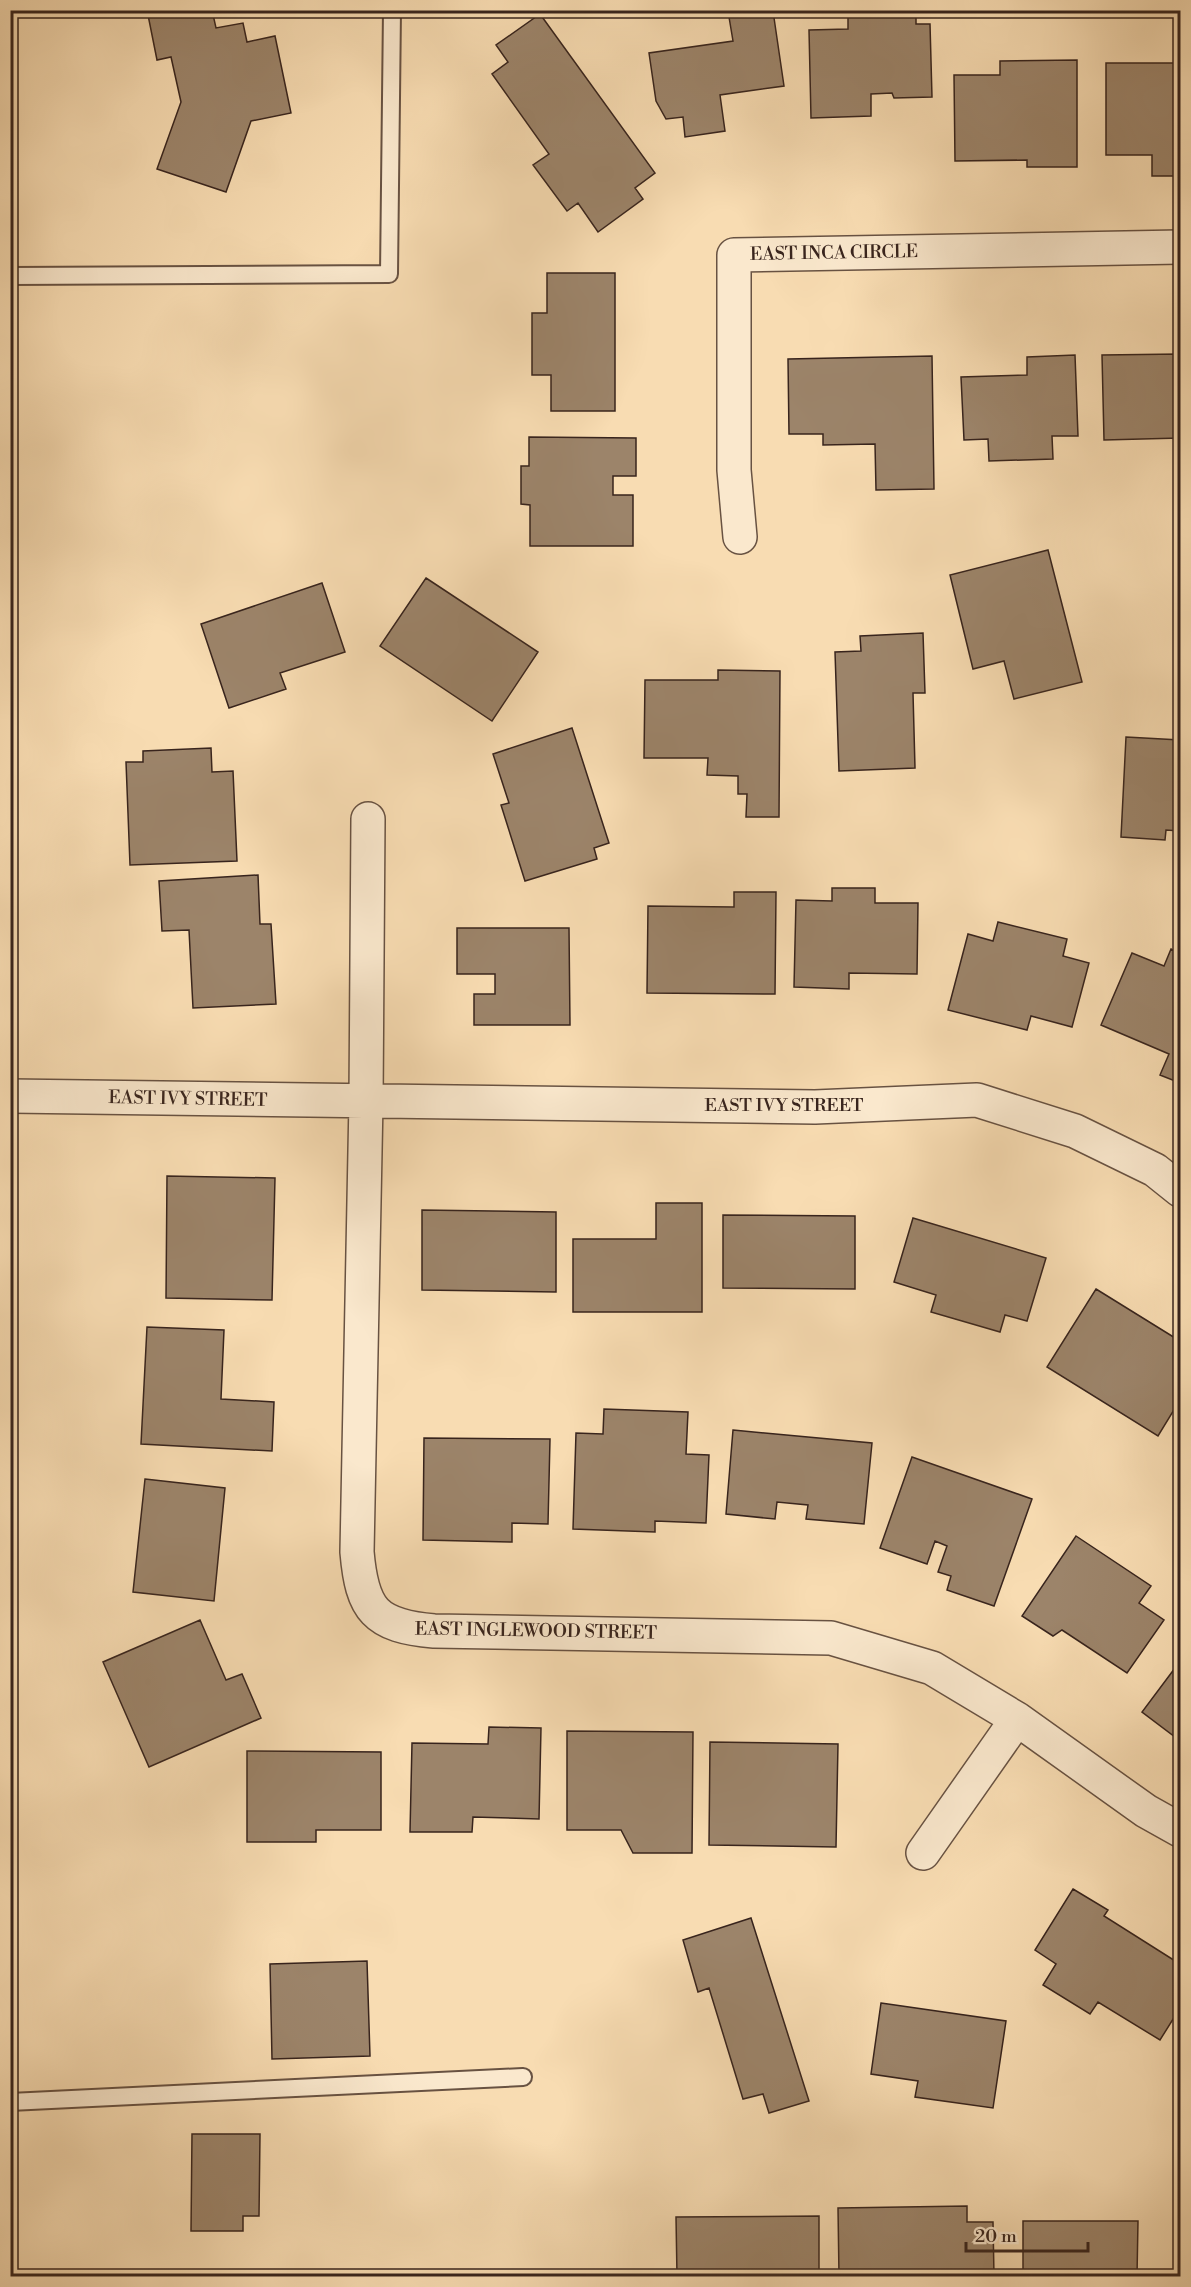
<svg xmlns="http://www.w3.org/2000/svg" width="1191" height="2287" viewBox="0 0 1191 2287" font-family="'Libre Bodoni',serif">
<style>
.building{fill:#9c846a;stroke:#38241d;stroke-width:1.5}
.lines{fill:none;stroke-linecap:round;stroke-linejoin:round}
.lane-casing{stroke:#685242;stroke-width:20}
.street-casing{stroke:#685242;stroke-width:36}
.lane{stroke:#fae8cd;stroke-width:16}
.street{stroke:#fae8cd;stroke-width:33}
.labels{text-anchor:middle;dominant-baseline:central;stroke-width:6;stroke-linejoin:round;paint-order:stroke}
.street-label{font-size:18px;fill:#38241d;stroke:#fae8cd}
</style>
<rect width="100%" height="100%" fill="#f8dcb2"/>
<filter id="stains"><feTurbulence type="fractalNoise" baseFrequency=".00333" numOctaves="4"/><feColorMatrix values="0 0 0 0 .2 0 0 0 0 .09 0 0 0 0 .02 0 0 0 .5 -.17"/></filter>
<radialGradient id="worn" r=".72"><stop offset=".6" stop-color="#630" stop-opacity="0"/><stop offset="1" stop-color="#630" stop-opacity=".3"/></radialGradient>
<!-- building -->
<path class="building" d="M147 10H212L216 28 243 23 247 42 275 36 291 113 251 121 226 192 157 169 181 102 171 57 157 60Z
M848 10H916V24H930L932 97 894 98 892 93 871 94V116L811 118 809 30 848 29Z
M773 11 784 86 720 95 725 131 685 137 683 117 666 119 656 101 649 53 733 41 729 17Z
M540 14 655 173 635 188 643 199 598 232 578 203 567 211 533 165 549 154 492 74 508 62 496 45Z
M1077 60V167H1027V160L955 161 954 75H1000V61Z
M1106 63H1180V176H1152V155H1106Z
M547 273H615V411H551V375H532V313H547Z
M1180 354V438L1104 440 1102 355Z
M1075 355 1078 436H1052L1053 459 989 461 988 439 964 440 961 377 1027 375V357Z
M932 356 934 489 876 490 875 444 823 445V434H789L788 359Z
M529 437 636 438V476H613V495H633V546H530V505L521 504V466H529Z
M1048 550 1082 682 1014 699 1004 661 973 669 950 575Z
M426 578 538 652 492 721 380 646Z
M322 583 345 652 280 673 286 689 229 708 201 624Z
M923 633 925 693H913L915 768 839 771 835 652 861 651 860 636Z
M718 670 780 671 779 817H746L747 794H738V776L707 775 708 758H644L645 680H718Z
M572 728 609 843 594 848 597 859 525 881 501 805 509 803 493 754Z
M1126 737 1180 740V831L1166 830 1165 840 1121 837Z
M211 748 212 772 233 771 237 861 130 865 126 762H143V751Z
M258 875 260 924H271L276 1004 193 1008 189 930 162 931 159 881Z
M832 888H875V903H918L917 974 849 973V989L794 987 796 900 832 901Z
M734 892H776L775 994 647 993 648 906 734 907Z
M998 922 1067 939 1063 956 1089 963 1072 1027 1031 1016 1027 1030 948 1010 968 934 993 941Z
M457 928H569L570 1025H474V994H495V974H457Z
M1171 949 1180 954V1083L1160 1075 1169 1054 1101 1025 1132 953 1164 966Z
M167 1176 275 1178 272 1300 166 1298Z
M656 1203H702V1312H573V1239H656Z
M422 1210 556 1212V1292L422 1290Z
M723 1215 855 1216V1289L723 1288Z
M913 1218 1046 1258 1027 1321 1005 1315 1000 1332 931 1312 936 1295 894 1282Z
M1096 1289 1180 1341V1400L1158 1436 1047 1367Z
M147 1327 224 1330 221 1399 274 1402 272 1451 141 1444Z
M604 1409 688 1412 686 1454 709 1455 706 1523 655 1521V1532L573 1529 576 1433 603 1434Z
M733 1430 872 1443 864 1524 806 1519 808 1505 777 1502 775 1519 726 1514Z
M424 1438 550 1439 548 1524 512 1523V1542L423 1540Z
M912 1457 1032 1499 994 1606 947 1590 951 1576 938 1572 947 1546 935 1541 927 1564 880 1548Z
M145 1479 225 1488 214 1601 133 1592Z
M1076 1536 1151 1586 1139 1603 1164 1620 1127 1673 1062 1630 1053 1636 1022 1616Z
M200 1620 226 1680 242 1674 261 1718 149 1767 103 1662Z
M1178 1664 1180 1666 1179 1740 1142 1712Z
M489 1727 541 1728 539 1819 473 1817 472 1832H410L412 1743 488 1744Z
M567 1731 693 1732 692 1853H633L621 1830H567Z
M710 1742 838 1744 836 1847 709 1845Z
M247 1751 381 1752V1830H316V1842H247Z
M1073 1889 1108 1910 1104 1916 1180 1964V2008L1160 2040 1098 2002 1090 2014 1043 1985 1056 1964 1035 1950Z
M751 1918 809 2101 769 2113 763 2094 743 2099 709 1988 698 1992 683 1940Z
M367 1961 370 2056 272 2059 270 1964Z
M881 2003 1006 2021 993 2108 915 2097 918 2081 871 2074Z
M192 2134H260L259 2216H243V2231H191Z
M967 2206V2222H993L994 2276H839L838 2208Z
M819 2216V2276H677L676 2217Z
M1023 2221H1138L1137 2276H1023Z"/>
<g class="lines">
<!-- lane casing -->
<g class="lane-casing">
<path id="lane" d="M10 276 389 274 392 10
M10 2102 523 2077"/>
</g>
<!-- street casing -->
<g class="street-casing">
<path id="street" d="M740 537 734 470V255L1180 247
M368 819 366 1101 357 1552C362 1610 375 1626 434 1631L831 1638 932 1668 1017 1719 1146 1811 1180 1830
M10 1096 815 1107 977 1100 1075 1131 1155 1170 1180 1190
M923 1853 1017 1719"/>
</g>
<!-- lane -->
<use href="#lane" class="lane"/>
<!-- street -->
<use href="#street" class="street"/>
</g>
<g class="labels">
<!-- street labels -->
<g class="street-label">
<text transform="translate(834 253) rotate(-1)">EAST INCA CIRCLE</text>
<text transform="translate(188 1099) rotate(1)">EAST IVY STREET</text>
<text x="784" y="1105">EAST IVY STREET</text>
<text transform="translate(536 1631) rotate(1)">EAST INGLEWOOD STREET</text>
</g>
</g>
<!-- margin -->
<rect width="1191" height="2287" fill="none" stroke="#f8dcb2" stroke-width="36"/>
<rect x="12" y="12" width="1167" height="2263" fill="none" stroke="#38241d" stroke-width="3"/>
<rect x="18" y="18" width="1155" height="2251" fill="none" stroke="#38241d" stroke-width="1.5"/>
<!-- scale -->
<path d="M966 2242v9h122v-9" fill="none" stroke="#38241d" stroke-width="3"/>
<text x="975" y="2242" font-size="18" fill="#38241d" stroke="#fae8cd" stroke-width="4.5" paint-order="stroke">20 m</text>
<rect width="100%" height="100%" filter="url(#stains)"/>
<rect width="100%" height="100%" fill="url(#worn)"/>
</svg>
